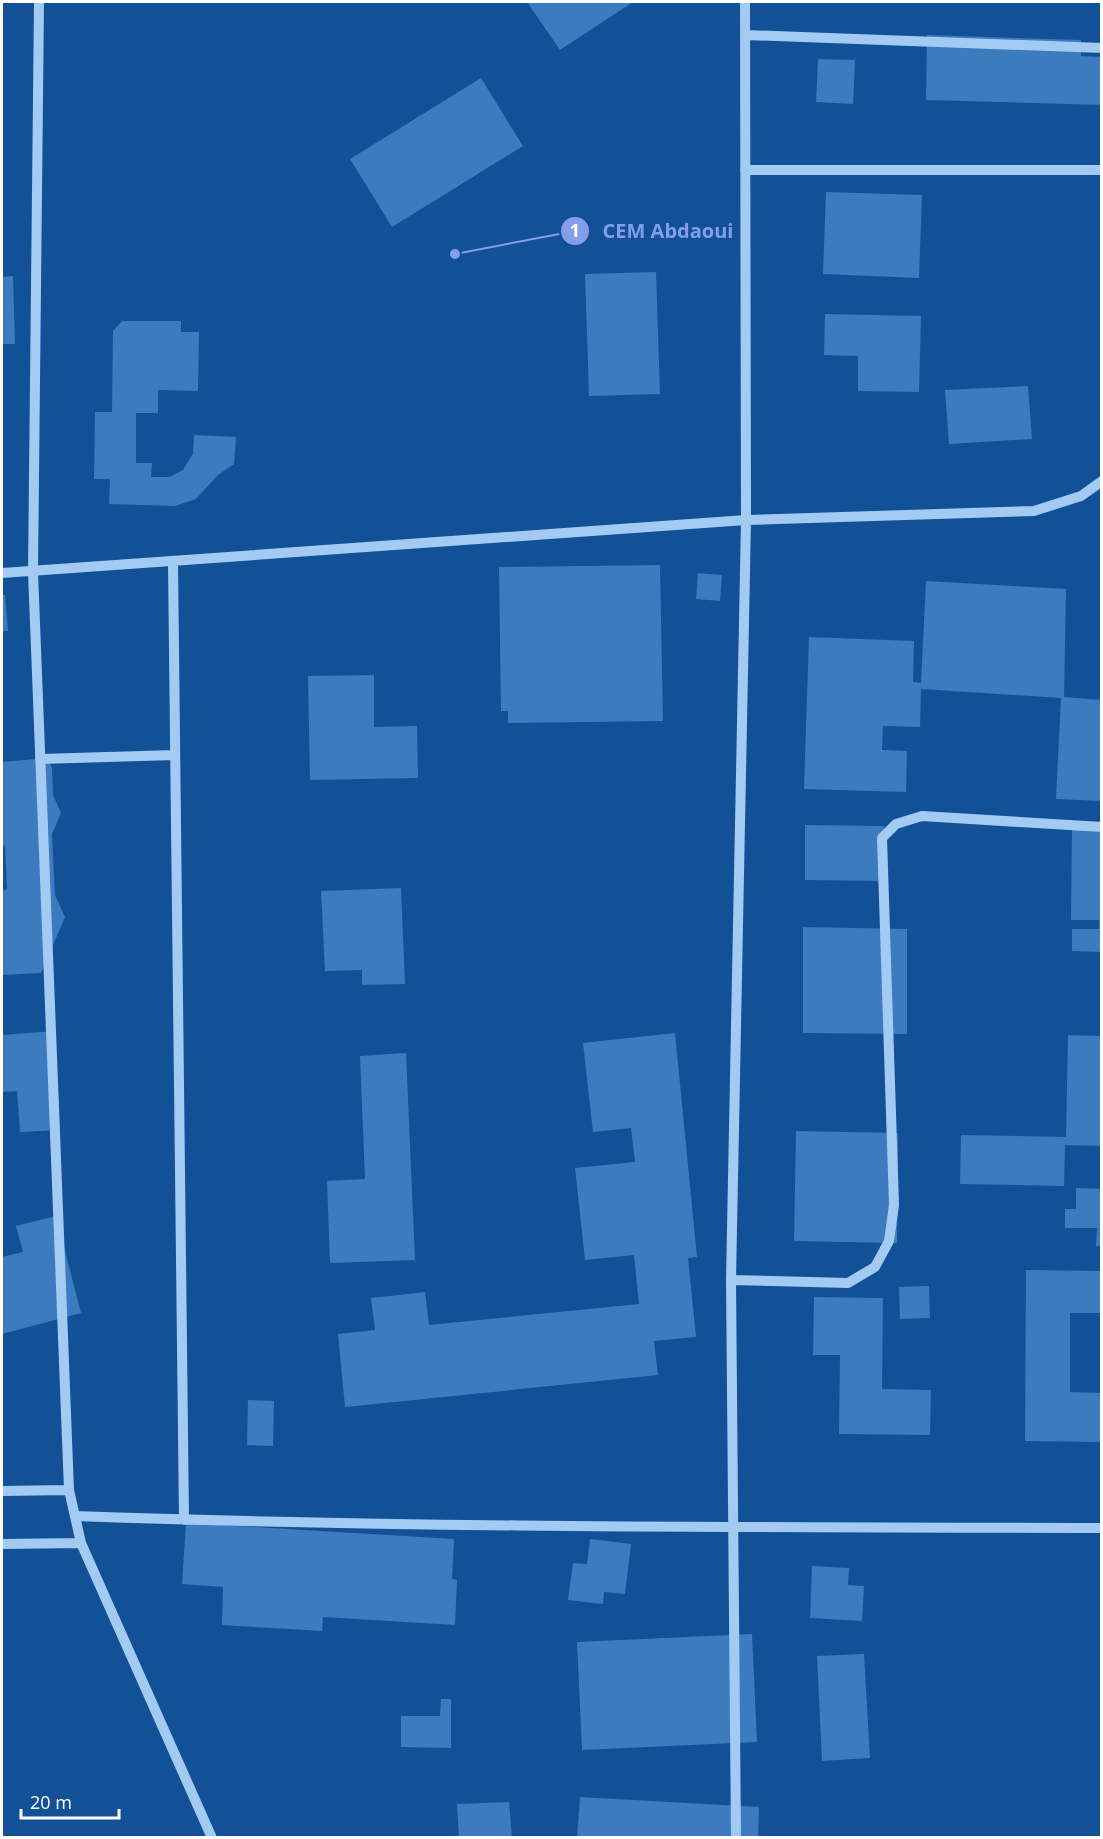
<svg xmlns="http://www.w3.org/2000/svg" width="1103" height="1839" viewBox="0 0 1103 1839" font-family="'Open Sans',sans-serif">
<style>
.building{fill:#3c7bbe}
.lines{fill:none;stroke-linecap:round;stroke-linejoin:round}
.minor{stroke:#a3caf3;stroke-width:10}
.leader{fill:none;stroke:#839eea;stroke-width:2}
.callout-dot{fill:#839eea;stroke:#135196;stroke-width:2}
.mark-label{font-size:18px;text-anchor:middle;font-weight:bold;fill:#fff}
.callout-label{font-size:20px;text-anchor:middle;font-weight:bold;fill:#839eea;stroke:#135196;stroke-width:5;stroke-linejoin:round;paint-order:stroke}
</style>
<rect width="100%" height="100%" fill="#135196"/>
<!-- building -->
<path class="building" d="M527 2H633L560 50Z
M927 35 1081 40V56L1102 57V105L926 100Z
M818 59 855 60 853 104 816 102Z
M481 78 523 146 392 227 350 159Z
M826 192 922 195 919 278 823 274Z
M656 272 660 394 589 396 585 274Z
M13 276 15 344H2V277Z
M825 314 921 316 919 392 858 391V356L824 355Z
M122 321H181V332H199L198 391 158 390V413H136V463H152L151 477H170L183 470 193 454 194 435 236 437 234 464 218 475 196 499 175 506 109 504 110 479H94L95 412H112L113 331Z
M1028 386 1032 439 949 444 945 390Z
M660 565 663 721 508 723V711H501L499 567Z
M698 573 722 575 720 601 696 599Z
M926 581 1066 589 1064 697 1102 700V801L1056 799 1061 698 921 689 920 727 883 726 882 750 907 751 906 792 804 789 809 637 914 641 913 682 921 683Z
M2 595H5L8 631H2Z
M374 675V727L417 726 418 778 310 780 308 676Z
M47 758 52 768 53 795 61 813 52 834 55 895 65 917 41 973 2 975V891L7 889 5 846 2 844V762Z
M805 825 884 826V881L805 880Z
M1072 829H1102V952L1072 951V929H1099V920H1071Z
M401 888 405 984 362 985V970L325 971 321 891Z
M803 927 907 929V1034L803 1033Z
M54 1031 60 1130 20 1132 17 1091 2 1092V1035Z
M675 1033 697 1257 688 1258 696 1337 654 1341 658 1375 345 1407 338 1334 375 1330 371 1298 425 1292 429 1325 639 1304 634 1255 585 1260 575 1168 635 1162 631 1128 593 1132 583 1043Z
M1068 1035 1102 1036V1146L1065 1145 1064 1186 960 1184 961 1135 1066 1137Z
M406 1053 415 1260 330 1263 327 1181 365 1179 360 1056Z
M796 1131 898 1133 897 1243 794 1241Z
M1076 1188 1102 1189V1246H1096L1097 1228H1065V1209H1076Z
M56 1216 81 1313 2 1334V1257L23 1252 16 1226Z
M1026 1270 1102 1271V1313H1070V1392L1102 1393V1442L1025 1441Z
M929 1286 930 1318 900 1319 899 1287Z
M814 1297 883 1298 882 1389 931 1390 930 1435 839 1434 840 1355H813Z
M248 1400 274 1401 273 1446 247 1445Z
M186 1523 454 1539 452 1579 457 1580 455 1625 323 1617 322 1631 222 1625 223 1587 182 1584Z
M590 1539 631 1544 625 1594 604 1592 603 1604 568 1600 573 1563 587 1564Z
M812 1566 849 1568 848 1585 864 1586 862 1621 810 1618Z
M752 1634 757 1742 582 1750 577 1642Z
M864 1654 870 1758 822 1761 817 1656Z
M441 1699H451V1748L401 1747V1716H440Z
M580 1797 759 1807 758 1838H577Z
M509 1802 512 1838H459L457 1804Z"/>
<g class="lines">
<!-- minor -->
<path class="minor" d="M39 2 33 572 69 1490 81 1543 212 1838
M745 35 1102 48
M745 170H1102
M173 563 184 1520
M2 573 746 520 1034 511 1081 496 1102 481
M40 759 175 755
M731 1280 848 1283 875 1267 889 1241 894 1205 882 838 896 824 922 816 1102 827
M2 1491 69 1490
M75 1516C417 1528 759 1527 1102 1528
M2 1544 81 1543
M736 1838 731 1280 746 520 745 2"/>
</g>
<!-- callouts -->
<path class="leader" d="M455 254L575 231"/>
<g class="callout-dot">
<circle cx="455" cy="254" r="6"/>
<circle cx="575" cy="231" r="15"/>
</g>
<g class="mark-label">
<text x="575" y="237">1</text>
</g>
<g class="callout-label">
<text x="668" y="238">CEM Abdaoui</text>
</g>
<!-- border -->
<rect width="1103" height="1839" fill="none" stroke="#ffffff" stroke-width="6"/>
<!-- scale -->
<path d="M21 1809v9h98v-9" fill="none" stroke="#ffffff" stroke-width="3"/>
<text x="30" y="1809" font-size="18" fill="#ffffff" stroke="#135196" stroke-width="4.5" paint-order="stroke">20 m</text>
</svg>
